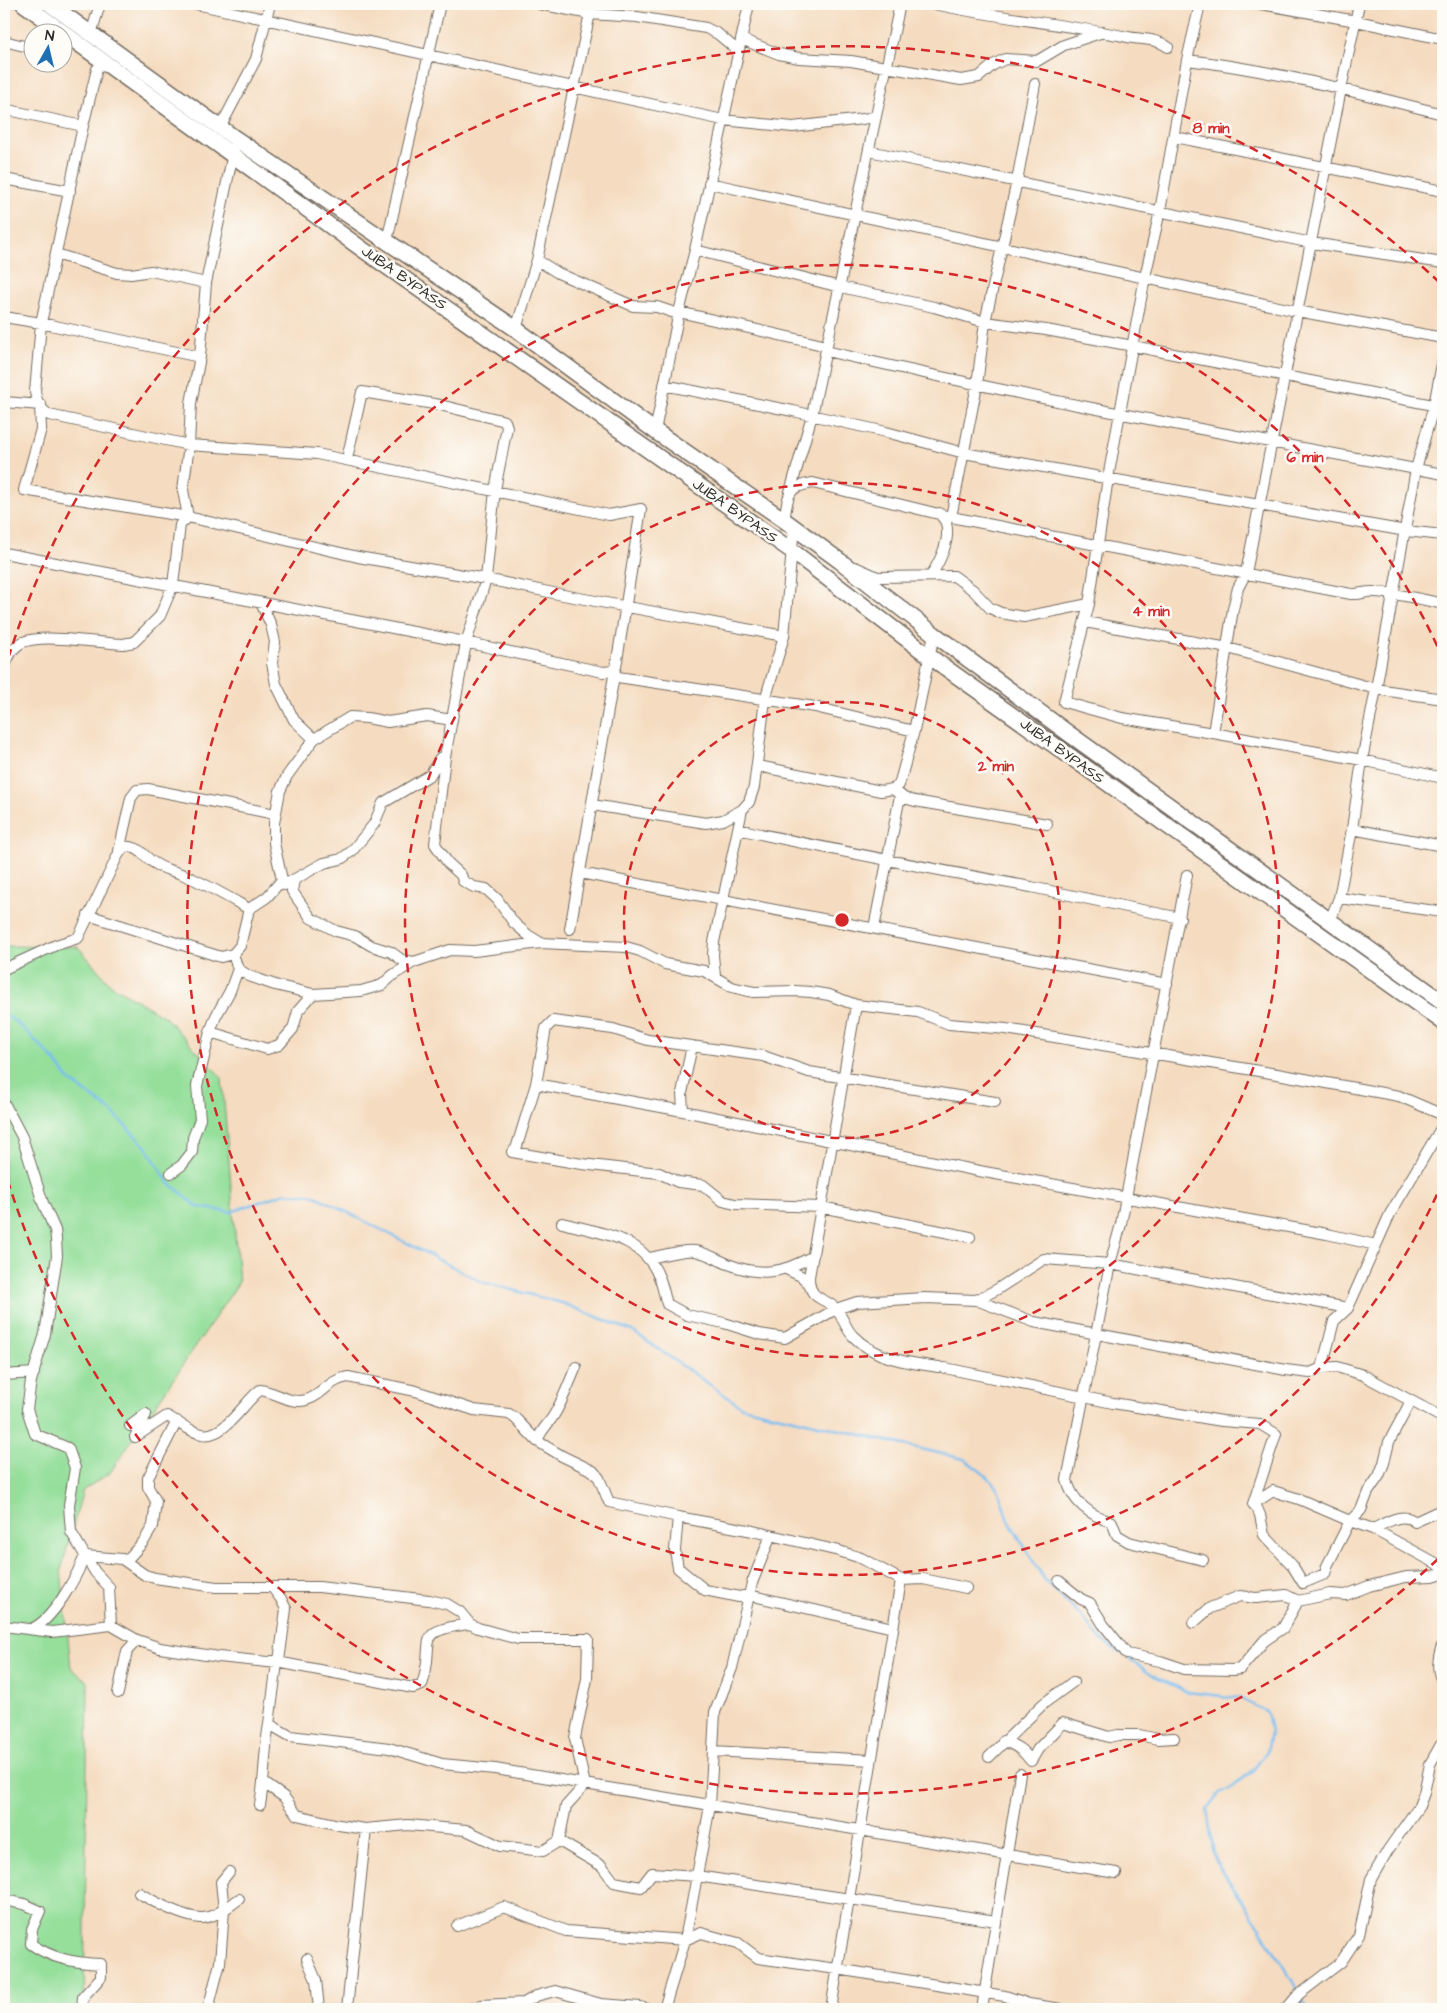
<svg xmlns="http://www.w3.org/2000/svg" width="1447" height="2013" viewBox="0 0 1447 2013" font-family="'Architects Daughter',sans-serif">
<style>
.green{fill:#95df9b;stroke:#608563}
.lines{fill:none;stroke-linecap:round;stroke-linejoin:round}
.stream{stroke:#7abef0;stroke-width:2.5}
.street-casing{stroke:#72695f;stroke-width:12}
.primary-casing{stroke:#72695f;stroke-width:18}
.street{stroke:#fff;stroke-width:10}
.primary{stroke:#fff;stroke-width:15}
.ring{fill:none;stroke:#d62828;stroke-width:2.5;stroke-dasharray:9 6}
.labels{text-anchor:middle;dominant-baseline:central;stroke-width:5;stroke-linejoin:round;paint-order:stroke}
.street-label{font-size:15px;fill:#2b2b2b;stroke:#fdfcf7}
.centre{fill:#d62828;stroke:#fdfcf7;stroke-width:2.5}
.ring-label{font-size:15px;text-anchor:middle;font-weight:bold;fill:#d62828;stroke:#fdfcf7;stroke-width:5;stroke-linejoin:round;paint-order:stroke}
</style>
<rect width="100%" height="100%" fill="#fdfcf7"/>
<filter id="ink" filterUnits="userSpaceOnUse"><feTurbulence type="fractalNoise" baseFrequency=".02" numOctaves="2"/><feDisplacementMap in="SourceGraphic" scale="10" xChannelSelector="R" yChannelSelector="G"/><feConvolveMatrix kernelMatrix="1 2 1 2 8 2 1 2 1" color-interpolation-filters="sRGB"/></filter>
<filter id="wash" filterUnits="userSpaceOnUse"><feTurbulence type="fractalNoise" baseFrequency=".0096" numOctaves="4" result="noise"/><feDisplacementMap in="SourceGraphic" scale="20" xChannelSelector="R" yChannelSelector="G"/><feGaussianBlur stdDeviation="1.12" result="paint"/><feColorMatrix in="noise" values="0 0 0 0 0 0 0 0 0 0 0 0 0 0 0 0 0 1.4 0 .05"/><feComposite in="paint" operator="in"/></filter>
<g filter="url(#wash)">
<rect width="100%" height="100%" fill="#f5dbbf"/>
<!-- green -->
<path class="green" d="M4 946 78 947 111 985 165 1017 222 1078 239 1282 109 1474 83 1490 61 1570 71 1668 88 1682 84 2009H4Z"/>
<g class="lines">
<!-- stream -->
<path class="stream" d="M4 1013 24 1029 56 1062 69 1080 111 1111 146 1147 168 1182 198 1207 231 1212 285 1193 314 1195 482 1282 562 1303 632 1331 742 1407 964 1459 988 1477 999 1491 1007 1518 1046 1582 1082 1617 1102 1641 1121 1653
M1128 1658 1159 1679 1188 1692 1239 1698 1267 1712 1271 1732 1267 1751 1254 1769 1233 1787 1218 1795 1207 1810 1215 1861 1262 1930 1297 1990
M1301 1997 1308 2009"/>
</g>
</g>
<g filter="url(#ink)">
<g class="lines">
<!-- street casing -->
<g class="street-casing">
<path id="street" d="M196 4 723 120 793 127 863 119 876 116
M539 4 590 14 637 17 706 28 718 34 738 51
M934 4C998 18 1064 24 1128 37 1142 40 1156 38 1168 47
M1200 4 1187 60 1160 211 1145 277 1108 478 1089 604 1064 702 1122 718 1213 733 1233 609 1238 588 1246 573 1341 89 1359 4
M1261 4 1356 21 1443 39
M91 34 100 4
M741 39 779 54 799 58 851 61 961 80 979 77 993 65 1005 59 1037 61 1064 45 1103 32
M4 41 32 48
M1187 60C1274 70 1359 93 1443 114
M4 109 83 126
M220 128 256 59 270 4
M1175 137 1443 191
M869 151 1312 243 1443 263
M4 179 70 191
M709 183 1297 311 1443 338
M387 241 440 4
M695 250 840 287 934 307 985 322 1046 330 1133 346 1443 407
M56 254 117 273 131 274 151 271 206 283
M537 260 558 273 633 306 657 307 678 314
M679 312 827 346
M4 317 41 323 200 357
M516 329 537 260 592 4
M826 351C1031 399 1237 436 1443 474
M664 385 793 411 886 432 964 453 1406 531 1443 535
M4 402 41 405
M40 404 41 429 24 490 188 517 358 557 486 579 563 595 784 636
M655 431 679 312 695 250 749 4
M347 459 362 392 440 405 505 421 507 427 495 490 486 579 466 643 445 757 435 844 448 863 461 875 463 881 474 887 486 889 497 899 514 923 528 935 541 943
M790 492 812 415 900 4
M951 517 977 385 985 322 1017 181 1035 84
M784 520C789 496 785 487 813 483L951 517 1351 594C1359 595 1366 591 1374 592 1397 593 1420 599 1443 604
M4 553 460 641 603 672 613 671 616 667 641 509 609 515 317 454 189 445 49 415C40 408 37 403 35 392L41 323 83 126 97 69
M855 567 878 577 954 576 973 590 990 608 1001 613 1024 617 1089 604
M931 576C939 562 951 541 946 523 945 520 941 516 939 513
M261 603 271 625 275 642 272 663 276 684 294 720 314 739
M1085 622 1228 648 1376 689 1443 699
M4 669C7 659 12 648 21 643 41 633 98 643 123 644L134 642 160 616 173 585 180 525 188 517 183 490 189 445 191 403 200 357 206 283 236 139
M618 677 815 707 914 731
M1213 733 1362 760 1443 778
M445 757 440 758 430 775 383 803 374 824 352 851 341 859 324 863 284 885 282 880 274 843V823L280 791 287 776 314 739 350 717 367 718 388 722 427 716 452 720
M758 766 881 791 893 789 899 785 914 731 934 634
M893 789 904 798 915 801 1047 824
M592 805 706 823 723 820 742 810 749 802 754 787 765 700 784 636 794 527
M738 829C835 851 933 869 1031 887 1081 897 1130 908 1180 918
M1352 829 1443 846
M119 851 131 798 137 790 148 789 275 814
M580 873 1167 984
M294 880 292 891 311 918 336 931 355 936 372 946 391 952 402 960 414 962
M1339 898 1443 912
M88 915 221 957 233 954 240 946 249 909 267 897 282 880
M1330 920 1339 898 1352 829 1362 760 1376 689 1416 469 1434 405 1443 359
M874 928 900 796
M570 929 615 670
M4 969 56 945 78 938 118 855 124 847C140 845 143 857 156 864 165 870 174 871 184 875 206 884 228 897 249 909
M238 969 249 976 275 985 313 994 361 991 382 985 393 975 414 962 450 950 474 951 541 943 626 947 640 951 665 964 704 971 732 987 744 990 754 992 795 991 811 992 829 995 856 1005 918 1012 949 1024 1006 1029 1277 1074 1399 1096 1443 1115
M715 976 713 955 714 942 742 810
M856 1005 809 1277C809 1302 825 1296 837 1310 843 1318 846 1329 853 1336 875 1359 909 1363 939 1367
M210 1032 267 1049 279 1045 293 1029 298 1011 313 994
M692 1046 682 1093 683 1111 979 1171 1327 1234 1376 1245
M536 1084 683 1111
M4 1103 22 1137 43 1203 55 1230 56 1239 57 1256 45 1334 31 1381 27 1409 35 1434 68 1448 75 1468 69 1505 71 1532 95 1572 109 1587 111 1625
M512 1152 516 1149 536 1084 546 1028 553 1021 613 1029 648 1040 763 1056 809 1072 995 1102
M512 1152 582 1164 659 1173 678 1182 703 1185 723 1201 735 1204 821 1207 970 1237
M171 1173 182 1165 192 1152 193 1138 200 1119 197 1086 210 1032 216 1016 230 991 238 969 233 954
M562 1223C600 1233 643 1236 659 1277 663 1286 664 1295 667 1304L687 1315 724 1323 759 1334 785 1338 836 1309 857 1302 925 1298 976 1300 996 1290 1044 1259 1110 1264 1121 1224 1187 875
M649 1258C661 1256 683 1249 695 1251 707 1253 716 1259 728 1264 761 1277 783 1273 813 1256
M786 1269 801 1276 810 1285
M976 1300 1034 1322 1286 1370 1310 1373 1322 1368 1337 1367 1363 1375 1443 1418
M945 1368 1113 1403 1222 1421 1260 1424 1276 1434 1253 1504 1257 1508 1260 1515 1264 1535 1292 1565 1303 1583 1325 1574 1327 1566 1350 1521 1373 1529 1443 1567
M1322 1368 1334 1321 1348 1308 1390 1214 1443 1125
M4 1375 34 1373
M130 1426 146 1414 135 1437 167 1416C178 1422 190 1432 202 1434 224 1439 244 1402 260 1390 275 1391 290 1405 306 1400 322 1396 328 1380 348 1377L416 1391 474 1410 509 1414 515 1418 537 1441 562 1456 593 1471 599 1478 609 1502 678 1517 675 1550 678 1568 705 1590 739 1597 749 1595 893 1628
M537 1441C542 1428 548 1425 554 1415 563 1400 569 1383 576 1367
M1253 1504 1273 1491 1299 1499 1350 1521 1361 1510 1368 1492 1379 1476 1384 1463 1389 1442 1411 1401
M678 1517 753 1531 839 1551 861 1558 901 1580 923 1579 966 1588
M1373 1529C1386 1523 1403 1511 1415 1522L1443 1509
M127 1560 144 1541 153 1526 156 1501 148 1487V1478L177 1421
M1203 1560 1129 1542 1117 1535 1112 1522C1091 1516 1072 1502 1067 1480L1110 1264 1348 1308
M1059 1581 1081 1599 1090 1603 1103 1624 1127 1654 1160 1661 1184 1669 1233 1670 1240 1669 1264 1641 1283 1628 1298 1601 1330 1594 1346 1595 1369 1586 1406 1577 1433 1576 1443 1573
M272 1587 281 1599 286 1609 279 1661
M1193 1623 1210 1608 1240 1596 1256 1598 1286 1595 1298 1601
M4 1626 52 1632 111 1625 137 1640 160 1648 219 1657 277 1663 269 1724 290 1736 389 1748 442 1764 495 1769 1116 1873
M31 1629C53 1621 76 1577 85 1556L122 1559 145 1575 155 1578 216 1587H319L429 1600 447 1604 460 1612 470 1624 478 1628 518 1639H588L587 1679 575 1738 585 1785 566 1806 559 1841 602 1866 614 1882 641 1887 652 1873 697 1876 996 1921
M1443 1643C1438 1656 1435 1670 1443 1682
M272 1661 413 1688 422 1685C437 1641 410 1631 470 1624
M118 1693 127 1651 137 1640
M1003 1741C1016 1745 1023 1750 1031 1761L1038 1749 1063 1723 1109 1737 1118 1735H1139L1158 1739 1174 1738
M713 1751 871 1760
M989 1757 1043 1704 1073 1682
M264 1783 284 1797 297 1815 339 1825 365 1829 408 1825 466 1830 500 1846 543 1851 559 1841
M260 1805C265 1778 264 1751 269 1724
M139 1893C154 1902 183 1917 200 1918 212 1919 230 1906 239 1899
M4 1897 9 1901 24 1904 40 1911 32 1929 31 1944C52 1959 76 1963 101 1964V1977L83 1997 82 2009
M457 1926 504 1907 566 1931 685 1940 701 1933 738 1943 758 1958 837 1969 1005 1996 1029 2004 1061 2009
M307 1959 316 1980 319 2009
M208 2009 220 1963 224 1910 221 1882 229 1872
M347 2009 366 1829
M471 2009 481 2005 524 2003 536 1996 555 1991 601 2004
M598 2009 601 2004 640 2007 649 2009
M664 2009 685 1940 710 1806 715 1712 732 1668 752 1583 771 1535
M831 2009 901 1580
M982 2009 1020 1774
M1284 2009 1288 2007 1299 1994 1341 1962 1359 1935 1371 1879 1388 1850 1419 1806 1424 1793 1430 1764 1443 1741"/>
</g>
<!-- primary casing -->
<g class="primary-casing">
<path id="primary" d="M24 4 362 249 792 551 929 656 1443 1022
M50 4 236 139 516 329 655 431 784 520 840 561 934 634 1068 733 1443 1002"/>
</g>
<!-- street -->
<use href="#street" class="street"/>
<!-- primary -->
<use href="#primary" class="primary"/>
</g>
</g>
<!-- distance rings -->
<g class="ring">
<circle cx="842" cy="920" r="218"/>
<circle cx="842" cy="920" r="437"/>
<path d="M1443 1181A655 655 0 1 1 1443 659"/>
<path d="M1438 1559A874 874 0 0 1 4 1168M4 672A874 874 0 0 1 1438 281"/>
</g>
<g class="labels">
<!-- street labels -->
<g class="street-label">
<text transform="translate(404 278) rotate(35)">JUBA BYPASS</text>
<text transform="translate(735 511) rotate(35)">JUBA BYPASS</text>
<text transform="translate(1062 751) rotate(36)">JUBA BYPASS</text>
</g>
</g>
<circle cx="842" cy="920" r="8" class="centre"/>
<g class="ring-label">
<text x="1211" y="133">8 min</text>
<text x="1305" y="462">6 min</text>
<text x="1151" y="616">4 min</text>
<text x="996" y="771">2 min</text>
</g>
<!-- margin -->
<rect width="1447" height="2013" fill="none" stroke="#fdfcf7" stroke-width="20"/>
<!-- north arrow -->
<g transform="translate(48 48) rotate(8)"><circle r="24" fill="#fdfcf7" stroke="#a9a8a5"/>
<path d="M0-4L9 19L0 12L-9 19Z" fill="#1f6fb2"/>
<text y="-8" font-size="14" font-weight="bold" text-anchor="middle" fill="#2b2b2b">N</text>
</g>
</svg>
